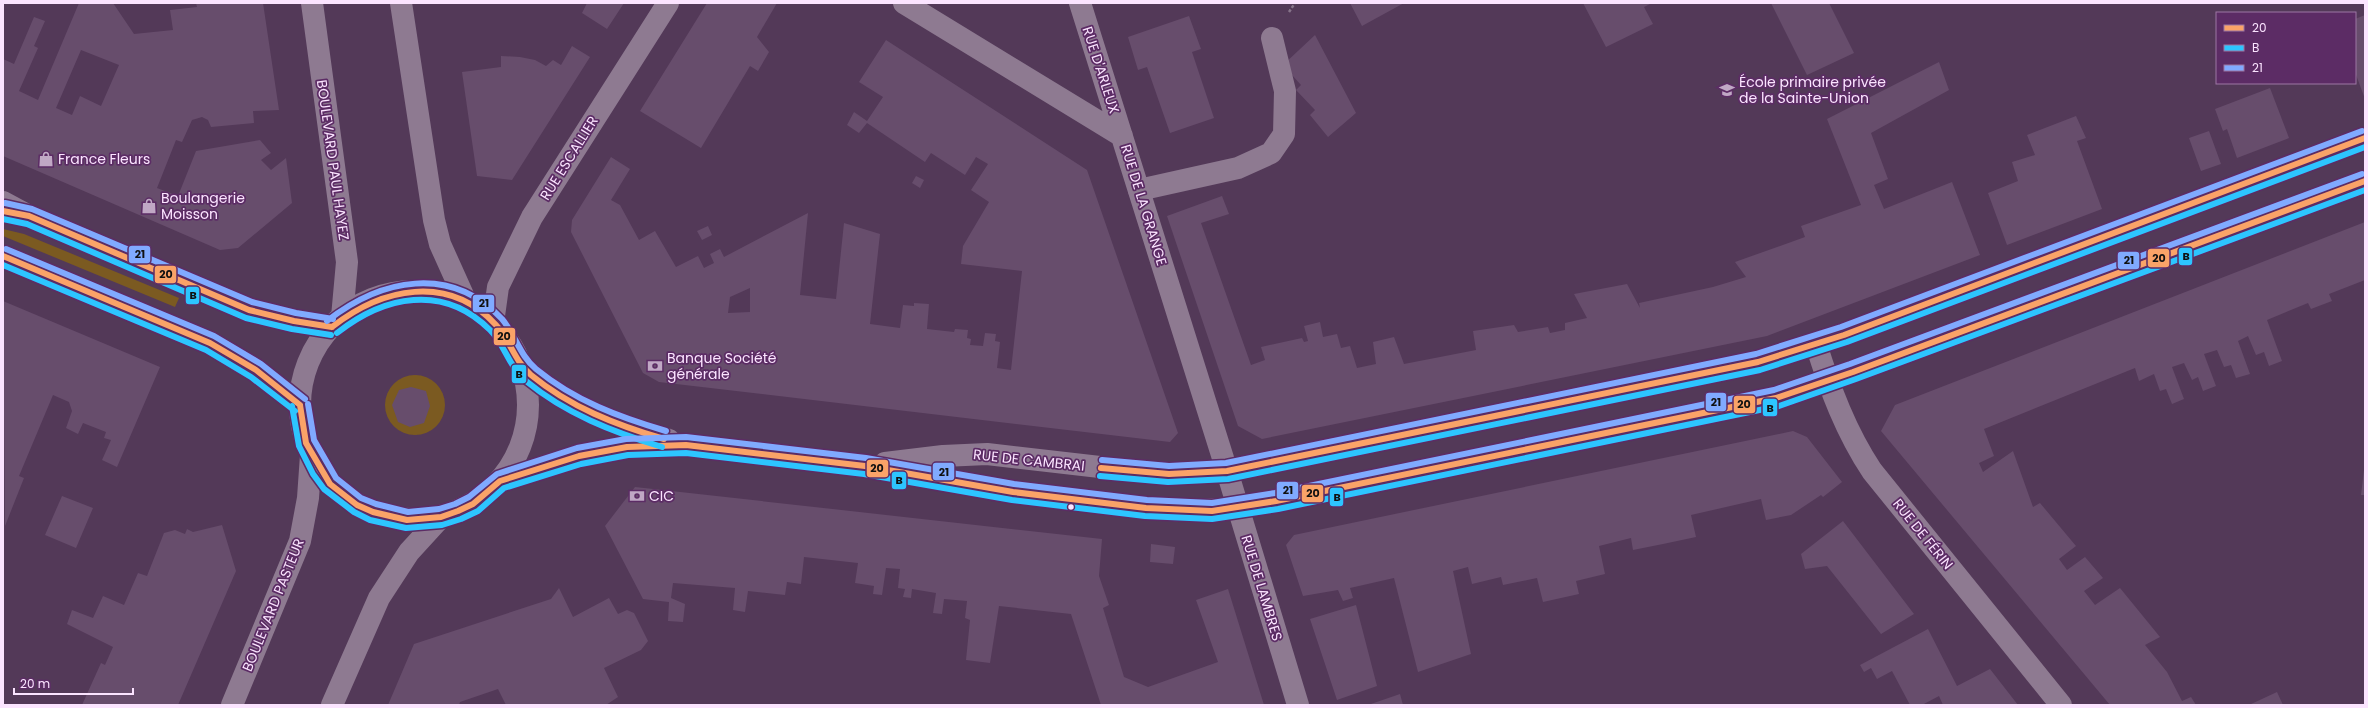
<svg xmlns="http://www.w3.org/2000/svg" width="2368" height="708" viewBox="0 0 2368 708" font-family="Poppins,sans-serif">
<style>
.green{fill:#7b5a21}
.building{fill:#674d6c;fill-rule:evenodd}
.lines{fill:none;stroke-linecap:round;stroke-linejoin:round}
.path{stroke:#87748a;stroke-width:2.5;stroke-dasharray:3 2;stroke-linecap:butt}
.pedestrian{stroke:#8e7a91;stroke-width:22}
.minor{stroke:#8e7a91;stroke-width:22}
.tertiary{stroke:#8e7a91;stroke-width:22}
.secondary{stroke:#8e7a91;stroke-width:22}
.bus-1-casing{stroke:#5c2c65;stroke-width:9}
.bus-2-casing{stroke:#5c2c65;stroke-width:9}
.bus-3-casing{stroke:#5c2c65;stroke-width:9}
.bus-1{stroke:#faa368;stroke-width:6}
.bus-2{stroke:#2dc5ff;stroke-width:6}
.bus-3{stroke:#80aaff;stroke-width:6}
.bus-dot{fill:#fbe4ff;stroke:#5c2c65;stroke-width:1.5}
.labels{text-anchor:middle;dominant-baseline:central;stroke-width:3.5;stroke-linejoin:round;paint-order:stroke}
.street-label{font-size:14px;fill:#fbe4ff;stroke:#5c2c65}
.poi-label{font-size:14px;fill:#fbe4ff;stroke:#5c2c65;text-anchor:start}
.line-badge{stroke:#5c2c65;stroke-width:1.5}
.pale-badge-label{font-size:11px;text-anchor:middle;font-weight:bold;fill:#111}
</style>
<rect width="100%" height="100%" fill="#533958"/>
<!-- green -->
<path class="green" d="M3 229 24 234 179 298 175 307 3 236Z
M385 405a30 30 0 1 1 60 0a30 30 0 1 1-60 0Z"/>
<!-- building -->
<path class="building" d="M79 3H113L134 34 173 30 170 10 197 7 196 3H263L279 110 253 111 254 123 211 127 208 120 202 117 192 120 182 142 176 140 157 188 178 196 196 151 260 140 271 153 261 160 271 170 286 158 292 203 238 248 220 250 3 156V59L14 64 34 17 45 21 34 46 38 48 19 91 38 100ZM81 50 119 65 101 106 80 96 72 115 56 108Z
M587 3H624L607 29 582 13Z
M707 3H777L757 37 769 52 758 71 750 66 701 148 640 111Z
M1350 3H1404L1362 26Z
M1583 3H1652L1644 7 1653 24 1606 47Z
M1771 3H1829L1854 53 1807 75Z
M2365 15V99L2355 72V19Z
M1189 16 1201 49 1192 52 1214 118 1170 133 1147 67 1138 70 1128 37Z
M1315 35 1356 113 1328 137 1310 115 1315 110 1296 90 1301 85 1283 65Z
M886 40 1087 170 1178 433 1170 442 659 382 643 373 571 232 572 220 611 157 630 169 611 200 620 205 639 240 655 231 676 267 698 256 704 268 714 263 710 254 720 249 724 257 808 213 800 295 836 299 844 223 880 234 870 324 900 328 903 305 914 306V303L929 304 927 329 954 332 955 329 968 330 967 338 971 339 970 345 983 346 985 333 996 334 995 341 1000 342 997 368 1011 370 1022 271 961 264 963 246 989 202 971 190 988 164 976 157 965 175 931 153 925 162 867 123 859 133 847 125 854 112 867 121 883 97 859 82ZM750 288V312L728 313 730 297Z
M572 46 590 57 512 180 477 176 462 72 501 67V56L520 57 535 60 546 66 553 60 561 65Z
M1939 62 1949 90 1871 133 1888 179 1874 185 1884 209 1952 182 1980 255 1767 336 1262 439 1238 426 1167 216 1222 196 1229 214 1201 223 1251 365 1265 360 1261 347 1302 338 1304 342 1308 341 1304 326 1320 322 1323 337 1337 334 1341 348 1350 346 1357 368 1376 364 1373 342 1394 337 1404 364 1476 350 1473 331 1514 325 1518 332 1548 327 1550 333 1565 330V323L1587 318 1574 294 1627 284 1640 308 1639 303 1713 287 1746 277 1735 262 1805 237 1801 226 1861 205 1827 119Z
M2270 88 2289 138 2237 158 2227 129 2223 131 2215 109Z
M2076 116 2086 138 2077 141 2102 209 2007 245 1988 193 2018 181 2012 162 2035 155 2027 135Z
M2209 131 2221 164 2201 171 2189 138Z
M916 176 924 180 920 188 912 183Z
M2365 222V280L2329 294 2332 301 2311 309 2308 303 2267 320 2282 361 2269 366 2264 352 2256 355 2248 336 2238 341 2250 374 2236 378 2231 365 2224 367 2217 350 2204 354 2216 386 2203 391 2198 377 2192 380 2184 363 2172 367 2184 399 2172 404 2166 389 2160 391 2154 374 2139 381 2135 368 1984 429 1994 456 1979 463 1983 472 2013 451 2033 507 2040 503 2076 546 2059 559 2067 570 2085 557 2103 578 2084 591 2095 605 2120 588 2160 637 2145 645 2167 672 2182 701 2191 697 2196 705H2110L1881 431 1895 405Z
M708 226 712 235 702 240 697 231Z
M3 301 160 367 117 467 102 460 111 440 104 438 106 432 83 423 78 434 66 428 72 411 69 402 53 395 19 476 24 478 5 526Z
M411 387 426 391 430 406 424 423 410 427 398 422 392 405 399 390Z
M1793 431 1807 437 1842 482 1823 497 1821 495 1791 515 1766 520 1761 499 1691 515 1696 537 1663 544 1633 550 1631 538 1599 546 1605 574 1576 581 1579 594 1543 602 1537 578 1503 585 1501 577 1472 584 1468 567 1453 571 1471 654 1418 672 1394 578 1350 588 1353 598 1343 601 1338 590 1303 596 1286 545 1294 535Z
M2364 470H2365V495H2361Z
M635 487 1102 539 1099 576 1109 605 1103 608 1124 677 1148 687 1218 662 1196 600 1228 589 1264 705H1101L1071 614 999 606 990 663 966 660 970 620 965 618 967 601 944 599 942 614 933 613 936 593 912 589 911 598 903 597 905 589 898 588 900 569 886 568 882 595 873 594 874 586 855 583 858 563 804 557 801 584 787 582 785 595 748 591 745 612 733 610 735 588 673 583 671 598 685 604 683 622 668 621 669 602 643 599 605 526Z
M62 496 93 508 76 548 45 535Z
M1843 521 1914 614 1881 634 1827 566 1805 569 1801 554Z
M222 525 236 571 178 705H82L101 663 105 665 113 647 67 624 72 610 93 618 103 596 124 605 138 573 147 576 164 533 175 530 185 534 187 529 193 532Z
M1151 544 1175 547 1173 564 1150 562Z
M559 588 573 617 609 598 618 614 627 610 634 613 648 641 641 650 604 668 618 697 606 705H506L498 689 460 702 459 705H388L414 644 551 599Z
M1356 605 1377 686 1337 700 1310 619Z
M1928 629 1957 686 1990 669 2018 705H1943L1939 696 1922 705H1910L1892 671 1877 679 1871 668 1864 672 1860 665Z
M2277 692 2283 705H2249Z
M1400 694 1403 705H1368Z"/>
<g class="lines">
<!-- path -->
<path class="path" d="M1289 12 1295 3"/>
<!-- pedestrian -->
<path class="pedestrian" d="M1139 190 1238 168 1271 153 1284 134 1285 91 1272 38"/>
<!-- minor -->
<path class="minor" d="M904 3 1122 136
M1080 3 1227 471
M493 323 498 287 532 217 668 3"/>
<!-- tertiary -->
<path class="tertiary" d="M3 202 29 216 249 310 294 321 332 327
M3 256 210 343 256 370 300 405
M1227 471 1298 705"/>
<!-- secondary -->
<path class="secondary" d="M312 3 347 262 342 317
M401 3 434 220 440 244 467 304
M300 405a114 114 0 1 1 228 0a114 114 0 1 1-228 0Z
M1816 344C1830 389 1846 432 1872 471L2061 705
M521 366C533 375 545 386 558 395 592 417 630 428 669 440
M885 463 943 456 987 454 1152 473 1187 474 1227 471 1758 362 1844 335 2365 138
M500 481 579 456 603 451 627 447 686 445 865 466 1013 492 1146 508 1187 511 1238 508 1776 398 1853 372 2365 181
M232 705 300 541 308 498 311 455
M332 705 379 598 409 552 441 517"/>
<!-- bus-1 casing -->
<g class="bus-1-casing">
<path id="bus-1" d="M3 211 29 216 249 310 294 321 332 327
M3 256 210 343 256 370 300 405
M332 327C382 288 448 273 496 325 510 340 515 362 531 375 570 407 616 425 664 439
M300 405 306 443 330 484 357 505 373 512 407 520 441 517 458 511 473 504 500 481 579 456 627 447 686 445 865 466 1013 492 1146 508 1212 511 1276 501 1776 398 1853 372 2365 181
M1101 468 1169 474 1227 471 1758 362 1844 335 2365 138"/>
</g>
<!-- bus-2 casing -->
<g class="bus-2-casing">
<path id="bus-2" d="M3 219 27 224 246 318 292 329 331 335
M3 265 206 350 251 377 295 411
M337 333C384 296 443 283 490 330 505 345 509 367 526 381 566 414 613 432 662 447
M292 406 299 446 313 474 324 489 354 512 370 520 406 528 442 525 461 519 478 511 504 488 581 464 628 455 686 453 864 474 1012 500 1145 516 1212 519 1278 509 1779 406 1856 379 2365 190
M1100 476 1168 482 1228 479 1760 370 1847 342 2365 147"/>
</g>
<!-- bus-3 casing -->
<g class="bus-3-casing">
<path id="bus-3" d="M5 203 32 209 252 302 296 313 333 319
M6 249 214 336 261 364 305 399
M327 321C381 279 450 264 502 319 515 334 520 356 536 369 575 401 619 417 666 431
M308 404 314 440 336 478 361 498 376 504 408 512 439 509 455 504 469 497 497 474 577 448 626 439 686 437 866 458 1014 484 1147 500 1212 503 1275 493 1774 390 1850 364 2362 174
M1102 460 1169 466 1226 463 1756 354 1841 327 2362 131"/>
</g>
<!-- bus-1 -->
<use href="#bus-1" class="bus-1"/>
<!-- bus-2 -->
<use href="#bus-2" class="bus-2"/>
<!-- bus-3 -->
<use href="#bus-3" class="bus-3"/>
</g>
<!-- icons -->
<defs>
<g id="school-bare" transform="scale(1.2)"><path d="M0-5L7-2L0 1L-7-2ZM-4 1L0 2.5L4 1V4Q0 6-4 4Z" fill="#c0a8c5" stroke="#5c2c65" stroke-width="2.5" paint-order="stroke"/></g>
<g id="shop-bare" transform="scale(1.2)"><path d="M-5-2.5h2.3a2.7 3.5 0 0 1 5.4 0H5L5.5 6h-11ZM-1.5-2.5h3a1.5 2.3 0 0 0-3 0Z" fill="#c0a8c5" stroke="#5c2c65" stroke-width="2.5" paint-order="stroke"/></g>
<g id="bank-bare" transform="scale(1.2)"><path d="M-6-4H6V4H-6ZM0-2.3a2.3 2.3 0 1 0 0 4.6a2.3 2.3 0 1 0 0-4.6Z" fill="#c0a8c5" stroke="#5c2c65" stroke-width="2.5" paint-order="stroke"/></g>
</defs>
<g fill-rule="evenodd">
<use href="#school-bare" x="1727" y="90"/>
<use href="#shop-bare" x="46" y="159"/>
<use href="#shop-bare" x="149" y="206"/>
<use href="#bank-bare" x="655" y="366"/>
<use href="#bank-bare" x="637" y="496"/>
</g>
<!-- markers -->
<circle class="bus-dot" cx="1071" cy="507" r="3.5"/>
<g class="labels">
<!-- street labels -->
<g class="street-label">
<text transform="translate(1101 70) rotate(72)">RUE D'ARLEUX</text>
<text transform="translate(569 158) rotate(-58)">RUE ESCALLIER</text>
<text transform="translate(333 160) rotate(82)">BOULEVARD PAUL HAYEZ</text>
<text transform="translate(1144 205) rotate(73)">RUE DE LA GRANGE</text>
<text transform="translate(1029 460) rotate(6)">RUE DE CAMBRAI</text>
<text transform="translate(1923 534) rotate(51)">RUE DE FÉRIN</text>
<text transform="translate(1262 588) rotate(73)">RUE DE LAMBRES</text>
<text transform="translate(273 605) rotate(-68)">BOULEVARD PASTEUR</text>
</g>
<!-- poi labels -->
<g class="poi-label">
<text x="1739" y="82">École primaire privée<tspan x="1739" dy="16">de la Sainte-Union</tspan></text>
<text x="58" y="159">France Fleurs</text>
<text x="161" y="198">Boulangerie<tspan x="161" dy="16">Moisson</tspan></text>
<text x="667" y="358">Banque Société<tspan x="667" dy="16">générale</tspan></text>
<text x="649" y="496">CIC</text>
</g>
</g>
<g class="line-badge">
<rect x="128" y="245" width="23" height="19" rx="4" fill="#80aaff"/>
<rect x="2178" y="247" width="15" height="19" rx="4" fill="#2dc5ff"/>
<rect x="2147" y="248" width="23" height="20" rx="4" fill="#faa368"/>
<rect x="2117" y="251" width="23" height="19" rx="4" fill="#80aaff"/>
<rect x="154" y="265" width="23" height="19" rx="4" fill="#faa368"/>
<rect x="185" y="286" width="15" height="19" rx="4" fill="#2dc5ff"/>
<rect x="472" y="294" width="23" height="19" rx="4" fill="#80aaff"/>
<rect x="493" y="327" width="23" height="19" rx="4" fill="#faa368"/>
<rect x="511" y="364" width="16" height="20" rx="4" fill="#2dc5ff"/>
<rect x="1705" y="392" width="22" height="20" rx="4" fill="#80aaff"/>
<rect x="1733" y="395" width="23" height="19" rx="4" fill="#faa368"/>
<rect x="1762" y="398" width="16" height="19" rx="4" fill="#2dc5ff"/>
<rect x="866" y="459" width="23" height="19" rx="4" fill="#faa368"/>
<rect x="932" y="462" width="23" height="19" rx="4" fill="#80aaff"/>
<rect x="891" y="471" width="16" height="19" rx="4" fill="#2dc5ff"/>
<rect x="1276" y="481" width="23" height="19" rx="4" fill="#80aaff"/>
<rect x="1301" y="484" width="23" height="19" rx="4" fill="#faa368"/>
<rect x="1329" y="487" width="15" height="20" rx="4" fill="#2dc5ff"/>
</g>
<g class="pale-badge-label">
<text x="140" y="258">21</text>
<text x="2186" y="260">B</text>
<text x="2159" y="262">20</text>
<text x="2129" y="264">21</text>
<text x="166" y="278">20</text>
<text x="193" y="299">B</text>
<text x="484" y="307">21</text>
<text x="504" y="340">20</text>
<text x="519" y="378">B</text>
<text x="1716" y="406">21</text>
<text x="1744" y="408">20</text>
<text x="1770" y="412">B</text>
<text x="877" y="472">20</text>
<text x="944" y="476">21</text>
<text x="899" y="484">B</text>
<text x="1288" y="494">21</text>
<text x="1313" y="497">20</text>
<text x="1337" y="501">B</text>
</g>
<!-- border -->
<rect width="2368" height="708" fill="none" stroke="#fbe4ff" stroke-width="8"/>
<!-- legend -->
<rect x="2216" y="12" width="140" height="72" fill="#5c2c65" stroke="#9c76a3"/>
<rect x="2224" y="25" width="20" height="6" fill="#faa368" stroke="#9c76a3"/>
<text x="2252" y="32" font-size="12" fill="#fbe4ff">20</text>
<rect x="2224" y="45" width="20" height="6" fill="#2dc5ff" stroke="#9c76a3"/>
<text x="2252" y="52" font-size="12" fill="#fbe4ff">B</text>
<rect x="2224" y="65" width="20" height="6" fill="#80aaff" stroke="#9c76a3"/>
<text x="2252" y="72" font-size="12" fill="#fbe4ff">21</text>
<!-- scale -->
<path d="M14 688v6h119v-6" fill="none" stroke="#fbe4ff" stroke-width="2"/>
<text x="20" y="688" font-size="12" fill="#fbe4ff" stroke="#5c2c65" stroke-width="3" paint-order="stroke">20 m</text>
</svg>
